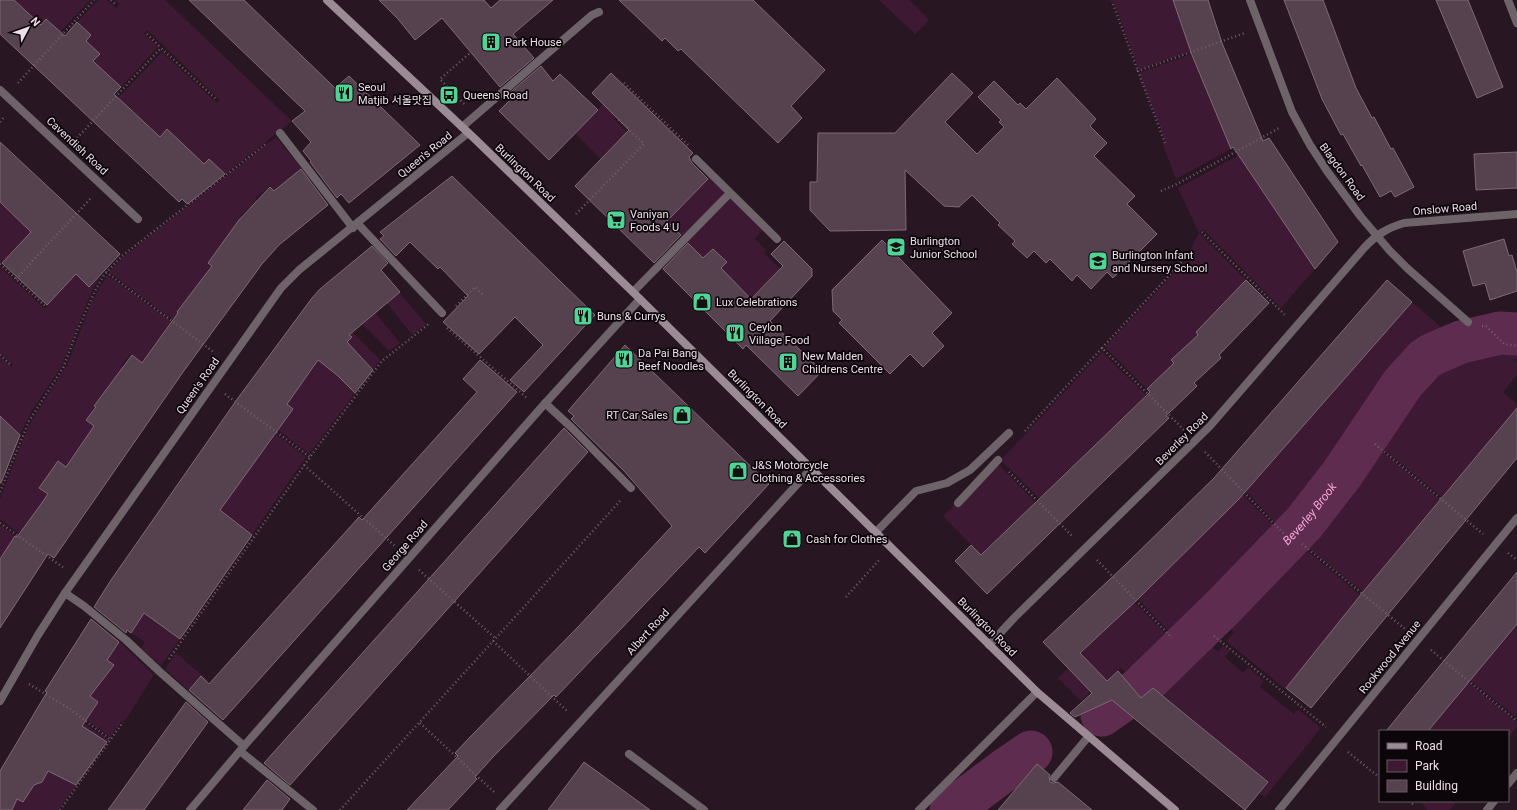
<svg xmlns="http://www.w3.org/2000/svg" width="1517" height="810" viewBox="0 0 1517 810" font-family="Roboto,'Noto Sans KR',sans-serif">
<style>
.green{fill:#3e1933}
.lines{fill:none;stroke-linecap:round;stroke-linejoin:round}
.river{stroke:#5e2c4e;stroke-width:43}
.building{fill:#56414e;stroke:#806977}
.path{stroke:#70606b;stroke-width:2.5;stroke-dasharray:1 3;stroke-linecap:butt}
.lane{stroke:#6d6369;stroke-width:8}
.street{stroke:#6d6369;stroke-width:8}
.secondary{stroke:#9b8b95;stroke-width:8}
.labels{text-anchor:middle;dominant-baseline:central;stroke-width:3.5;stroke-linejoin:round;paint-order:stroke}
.poi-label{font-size:11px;fill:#ecdfe7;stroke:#0c050a;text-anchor:start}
.street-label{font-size:11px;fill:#ecdfe7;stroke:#0c050a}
.water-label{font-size:12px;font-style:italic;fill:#f6a5db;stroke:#0c050a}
</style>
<rect width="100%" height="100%" fill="#281622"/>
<!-- green -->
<path class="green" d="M14 0H90L60 32 47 19 41 25Z
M98 0H107L116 8 119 4 115 0H165L292 121 225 174 204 164 167 130 160 137 118 98 162 52 217 103 220 100 147 30 144 34 158 47 121 87 93 61 99 54 86 41 91 35 77 22Z
M879 0H909L929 20 915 34Z
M1110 0H1173L1191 51 1139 70 1114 2 1111 3Z
M1192 54 1231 149 1176 179 1163 145 1166 143 1139 73Z
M603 104 616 117 614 119 627 132 601 159 575 133Z
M276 137 311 180 284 203 270 186 255 198 268 216 263 220 251 206 240 216 241 218 235 224 236 225 208 263 219 272H207L198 285 185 318 180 325 109 272 122 258Z
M1239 155 1315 269 1281 308 1203 229 1199 233 1246 280 1196 332 1198 335 1172 360 1174 363 1147 389 1105 347 1193 253 1190 250 1199 233 1178 188Z
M709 178 725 193 682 236 677 232 663 225Z
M730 198 763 230 755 239 766 250 764 253 780 269 746 304 735 283 730 277 715 274 727 262 713 249 703 259 686 242Z
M0 203 45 244 16 276 0 261Z
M49 248 89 287 102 274 94 287 81 317 61 367 31 412 20 435 0 416V357L12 367 13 365 0 353V267L45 309 47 305 19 279Z
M107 275 179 327 142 363 130 354 121 366 133 375 103 393 94 405 96 407 100 430 90 433 66 467 58 462 48 494 39 506 46 512 27 539 0 519V499L24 437 31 422 67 365 91 303Z
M399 292 426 324 412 335 386 302Z
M363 298 400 343 389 351 362 324Z
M1412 302 1449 334 1495 326 1517 327V359H1514L1517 362V377L1516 376 1503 392 1517 404V408L1442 497 1382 448 1381 450 1440 500 1363 592 1305 545 1303 547 1361 596 1286 688H1284L1226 641 1234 632 1227 626 1208 643 1218 652 1223 646 1230 651 1225 657 1243 673 1248 667 1264 681 1260 687 1294 714 1298 709 1321 728 1265 797 1259 793 1268 782 1154 688 1125 711 1123 709 1133 689 1125 679 1129 676 1121 668 1107 680 1104 679 1081 701 1058 678 1069 667 1092 665 1080 653 1134 602 1169 637 1172 635 1138 599 1243 495 1279 531 1281 529 1246 491Z
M347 326 380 360 309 454 264 419 288 416 293 409 279 398 295 392 318 360 351 337 344 330Z
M1102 352 1146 395 1039 498 1001 460Z
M276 434 306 457 161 666 141 648 145 642 131 633 133 606 201 536 265 446 267 447Z
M997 463 1035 502 981 555 943 516Z
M0 525 15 536 1 557H0Z
M1517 623V718L1470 680Z
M114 636 152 673 153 676 125 721 122 720 110 737 86 719 81 689 114 665 102 656 103 654 109 658 114 650 109 645Z
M176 653 210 682 209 683 201 676 188 690 165 669Z
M1468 682 1517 722V727L1508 738V731H1428Z
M76 718 109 740 58 810H11L17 799 23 802 28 794 29 779 37 784 42 782Z
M1420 801H1457L1450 810H1427Z"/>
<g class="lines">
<!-- river -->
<g class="river">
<path id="s1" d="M1102 715 1140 688 1223 607 1304 523 1342 474 1403 383 1425 359 1433 354 1461 342 1500 333 1517 334"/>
<path d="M951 810 1006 769 1031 752"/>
</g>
</g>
<!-- building -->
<path class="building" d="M0 0H14L41 25 46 19 65 36 77 22 91 35 86 41 100 54 93 61 121 87 114 94 160 137 167 129 204 164 209 159 225 174 189 203 187 204 182 199 179 202 0 34Z
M189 0H244L335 88 349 76 420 145 349 203 341 194 337 198 310 162 311 161 303 151 311 142 292 121 305 111Z
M379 0H484L491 8 500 0H553L513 34 534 58 500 87 442 18 415 40 398 19Z
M619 0H753L825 70 791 106 802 118 778 143 681 49 678 51 665 38 662 41Z
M1173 0H1208L1222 43 1263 141 1269 138 1338 242 1315 269 1233 147 1231 149 1192 55Z
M1284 0H1323L1356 88 1372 118 1374 117 1391 149 1393 148 1414 187 1395 197 1391 191 1380 197 1362 165 1361 166 1343 134 1341 135 1322 99Z
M1436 0H1468L1503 87 1477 98Z
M541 66 553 81 560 74 598 110 549 160 499 111 511 99 507 95Z
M611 73 693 153 689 157 692 163 708 179 667 221 681 235 654 263 575 186 629 130 592 93Z
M952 73 973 93 945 122 977 154 1004 127 999 122 1001 120 978 97 994 81 1018 105 1020 103 1026 109 1057 78 1096 119 1090 126 1107 143 1094 156 1135 196 1127 204 1157 234 1113 278 1107 272 1091 289 1077 275 1072 281 1050 259 1046 263 1034 251 1027 258 1012 244 1015 241 998 225 1000 223 972 195 959 207 944 206 905 170 906 230 830 231 810 210V182H817L818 133H895Z
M0 142 120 254 89 287 76 274 47 305 2 263 31 232 0 202Z
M1517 152V188L1476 190 1474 154Z
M301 169 328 205 279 245 262 264 183 372 54 558 48 554 0 628V559L15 536 17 537 39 507 48 494 39 488 58 461 66 467 94 426 86 420 96 407 94 406 132 355 142 363 178 313 177 312 212 266 208 263 239 220 270 187 274 191Z
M452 176 595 315 524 392 510 380 543 345 515 317 479 354 443 322 468 296 440 267 438 269 410 242 396 256 380 239 384 236 380 232Z
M1504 239 1509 256 1512 255 1517 272V291L1490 300 1485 283 1473 286 1463 251Z
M882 240 952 313 932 333 944 346 923 367 910 354 890 374 839 323 842 320 833 311 832 290Z
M784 241 812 269V276L770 321 822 371 798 396 746 345 743 349 663 269 688 243 703 258 713 249 727 262 721 268 751 299 783 266 771 254Z
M372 246 388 263 381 270 400 292 349 335 352 337 347 342 373 370 355 393 337 375 318 360 287 404 293 409 220 510 252 535 180 639 144 613 131 633 127 630 126 633 94 607 111 580 238 398 312 298 320 289Z
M1246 280 1269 303 1219 355 1221 358 1194 383 1197 386 1166 416 1169 418 987 594 955 561 971 545 981 555 1119 422 1150 392 1147 389 1174 363 1171 360 1198 335 1196 332Z
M1387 280 1412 302 1238 500 1138 599 1080 653 1107 681 1118 671 1141 698 1153 688 1268 782 1245 810 1112 700 1075 717 1070 713 1092 693 1043 642 1124 566 1214 478Z
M625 345 769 484 705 553 699 547 556 697 554 695 493 757 475 777 477 779 448 810H407L458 756 455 753 471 736 577 628 672 526 624 471 571 419 574 416 568 411Z
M480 360 517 392 223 720 189 690 201 676 209 684 359 517 362 520 477 392 463 379Z
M1517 408V458L1311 708 1286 688 1363 592Z
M0 416 20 435 1 483H0Z
M564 428 588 452 393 670 290 785 264 763Z
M1517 572V624L1428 731H1386Z
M91 619 119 642 107 660 114 665 90 696 98 702 82 726 107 742 76 785 48 771 42 782 34 785 23 802 17 799 12 810H0V771L47 692 45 691Z
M186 702 208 722 144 810H108Z
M584 762 650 810H548Z
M1037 764 1050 775 1049 777 1050 782 1053 783 1058 782 1092 810H998Z
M267 780 290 799 282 810H243Z"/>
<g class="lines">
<!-- path -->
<path class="path" d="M111 0 116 5
M1113 4 1138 71
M147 34 161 48
M18 83 94 0
M624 83 689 146
M464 104 440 79 471 52
M0 122 4 117
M77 138 161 48 216 99
M1165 143 1138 71 1245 33
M1161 191 1177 184 1281 127
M576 214 644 144 618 119
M1202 232 1285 315
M0 264 45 306
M106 272 215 353
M16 279 91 198
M456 306 475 287 484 296
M1482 326H1486L1504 344 1517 346
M447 328 527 398
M1102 348 1190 253
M0 355 11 365
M225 394 310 457
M1025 431 1102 348 1184 430
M1375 444 1483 534
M1205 452 1284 534
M304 465 396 547
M1009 472 1073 537
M0 492 29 421 63 368 77 331 96 289 104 275 122 256 267 143
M0 523 64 568
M1302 544 1405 629
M1508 553 1517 560
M1097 560 1172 638
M419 570 495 638
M846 597 880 559
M1214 636 1326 727
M493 641 568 712
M1431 650 1517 721
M169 659 310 457 375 370 382 361 430 323
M29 684 70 709 111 740
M420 723 494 792
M1348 752 1380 778
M1409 801 1415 806
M60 810 123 722
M340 810 620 501"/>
<!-- lane -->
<path class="lane" d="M462 127 592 15 599 12
M280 133 353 228
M696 159 777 239
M358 224 442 313
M633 292 730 193
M545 403 572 428 631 488
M958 503 998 460
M876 532 916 491 947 483 970 470 1009 433
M65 593 84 606 126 640 160 672 244 746
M240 751 313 810
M629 754 704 810
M1054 778 1088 737
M1508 784 1517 773
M919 810 1037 692
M1487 810 1494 801"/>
<!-- street -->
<path class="street" d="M1250 0 1292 112 1310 145 1327 171 1361 217 1390 251 1407 268 1468 322
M1508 0 1517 23
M0 90 138 219
M989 645 1014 618 1210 426 1364 248C1376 235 1387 228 1404 223L1517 214
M0 701 38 635 65 593 281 288 299 270 468 133
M190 810 244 746 540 409 640 299
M500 810 812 468
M1279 810 1517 518"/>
<!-- secondary -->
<path class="secondary" d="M327 0 476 140 640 299 1037 692 1175 810"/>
</g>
<!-- icons -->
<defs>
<g id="building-square" transform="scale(1)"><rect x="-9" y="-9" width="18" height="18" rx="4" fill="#51d397" stroke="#0c050a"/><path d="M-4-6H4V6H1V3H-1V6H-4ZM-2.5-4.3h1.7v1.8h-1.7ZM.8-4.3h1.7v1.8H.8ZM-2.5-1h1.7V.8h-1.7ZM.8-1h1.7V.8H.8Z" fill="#111"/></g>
<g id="restaurant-square" transform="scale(1)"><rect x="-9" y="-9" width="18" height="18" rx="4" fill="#51d397" stroke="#0c050a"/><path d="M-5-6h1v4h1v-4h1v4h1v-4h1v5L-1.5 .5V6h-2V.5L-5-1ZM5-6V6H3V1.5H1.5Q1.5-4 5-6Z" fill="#111"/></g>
<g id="bus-square" transform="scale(1)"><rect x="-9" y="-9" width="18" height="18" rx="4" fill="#51d397" stroke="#0c050a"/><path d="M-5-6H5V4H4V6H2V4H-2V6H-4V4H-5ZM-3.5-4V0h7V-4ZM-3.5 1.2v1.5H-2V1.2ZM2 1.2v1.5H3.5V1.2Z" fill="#111"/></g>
<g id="supermarket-square" transform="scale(1)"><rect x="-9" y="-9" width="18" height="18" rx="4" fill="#51d397" stroke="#0c050a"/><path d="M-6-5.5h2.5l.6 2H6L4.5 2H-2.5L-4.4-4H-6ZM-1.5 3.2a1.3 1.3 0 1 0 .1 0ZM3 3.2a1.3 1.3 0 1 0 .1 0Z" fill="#111"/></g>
<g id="school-square" transform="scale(1)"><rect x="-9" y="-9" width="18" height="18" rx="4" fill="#51d397" stroke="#0c050a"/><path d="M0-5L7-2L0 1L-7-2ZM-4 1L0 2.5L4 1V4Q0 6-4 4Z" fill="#111"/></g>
<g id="shop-square" transform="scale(1)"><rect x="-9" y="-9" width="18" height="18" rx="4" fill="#51d397" stroke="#0c050a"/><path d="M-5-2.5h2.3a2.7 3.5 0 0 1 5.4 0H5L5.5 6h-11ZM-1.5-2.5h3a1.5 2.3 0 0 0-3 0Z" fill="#111"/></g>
</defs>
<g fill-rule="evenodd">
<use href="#building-square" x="491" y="42"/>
<use href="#restaurant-square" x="344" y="93"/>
<use href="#bus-square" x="449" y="95"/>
<use href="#supermarket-square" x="616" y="220"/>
<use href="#school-square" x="896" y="247"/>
<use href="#school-square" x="1098" y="261"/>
<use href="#shop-square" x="702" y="302"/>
<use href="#restaurant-square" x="583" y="316"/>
<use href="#restaurant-square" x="735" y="333"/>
<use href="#restaurant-square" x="624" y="359"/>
<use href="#building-square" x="788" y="362"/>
<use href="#shop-square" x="682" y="415"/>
<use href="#shop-square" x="738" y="471"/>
<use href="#shop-square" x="792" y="539"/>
</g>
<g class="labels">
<!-- poi labels -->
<g class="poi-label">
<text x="505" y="42">Park House</text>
<text x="358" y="87">Seoul<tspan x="358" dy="13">Matjib 서울맛집</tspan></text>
<text x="463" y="95">Queens Road</text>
<text x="630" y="214">Vaniyan<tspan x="630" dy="13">Foods 4 U</tspan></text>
<text x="910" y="241">Burlington<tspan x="910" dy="13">Junior School</tspan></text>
<text x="1112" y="255">Burlington Infant<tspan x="1112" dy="13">and Nursery School</tspan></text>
<text x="716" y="302">Lux Celebrations</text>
<text x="597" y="316">Buns &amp; Currys</text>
<text x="749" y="327">Ceylon<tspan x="749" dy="13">Village Food</tspan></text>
<text x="638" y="353">Da Pai Bang<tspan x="638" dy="13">Beef Noodles</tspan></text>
<text x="802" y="356">New Malden<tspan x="802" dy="13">Childrens Centre</tspan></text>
<text x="668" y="415" text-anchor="end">RT Car Sales</text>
<text x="752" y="465">J&amp;S Motorcycle<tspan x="752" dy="13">Clothing &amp; Accessories</tspan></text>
<text x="806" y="539">Cash for Clothes</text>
</g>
<!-- street labels -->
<g class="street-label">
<text transform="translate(77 146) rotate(43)">Cavendish Road</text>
<text transform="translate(425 155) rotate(-39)">Queen's Road</text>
<text transform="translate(1342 172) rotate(54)">Blagdon Road</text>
<text transform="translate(525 173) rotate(44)">Burlington Road</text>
<text transform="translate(1445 209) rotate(-5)">Onslow Road</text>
<text transform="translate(198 386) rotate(-55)">Queen's Road</text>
<text transform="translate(757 399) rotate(45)">Burlington Road</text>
<text transform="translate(1182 439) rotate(-45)">Beverley Road</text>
<text transform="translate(405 546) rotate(-49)">George Road</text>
<text transform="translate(987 627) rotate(45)">Burlington Road</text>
<text transform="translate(648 632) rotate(-48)">Albert Road</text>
<text transform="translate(1390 657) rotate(-51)">Rookwood Avenue</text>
</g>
<!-- water labels -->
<g class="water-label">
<text stroke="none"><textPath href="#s1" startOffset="290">Beverley Brook</textPath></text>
</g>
</g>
<!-- legend -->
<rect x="1379" y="730" width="130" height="72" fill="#0c050a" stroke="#665c62"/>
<rect x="1387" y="743" width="20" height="6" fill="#9b8b95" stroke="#665c62"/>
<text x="1415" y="750" font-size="12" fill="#ecdfe7">Road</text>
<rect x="1387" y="760" width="20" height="12" fill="#3e1933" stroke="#665c62"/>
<text x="1415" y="770" font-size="12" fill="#ecdfe7">Park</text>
<rect x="1387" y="780" width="20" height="12" fill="#56414e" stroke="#665c62"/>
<text x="1415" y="790" font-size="12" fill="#ecdfe7">Building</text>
<!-- north arrow -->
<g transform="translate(28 28) rotate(49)" stroke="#0c050a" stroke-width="3" paint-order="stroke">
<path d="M0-3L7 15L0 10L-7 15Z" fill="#ecdfe7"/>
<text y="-6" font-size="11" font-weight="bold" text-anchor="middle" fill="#ecdfe7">N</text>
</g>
</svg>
